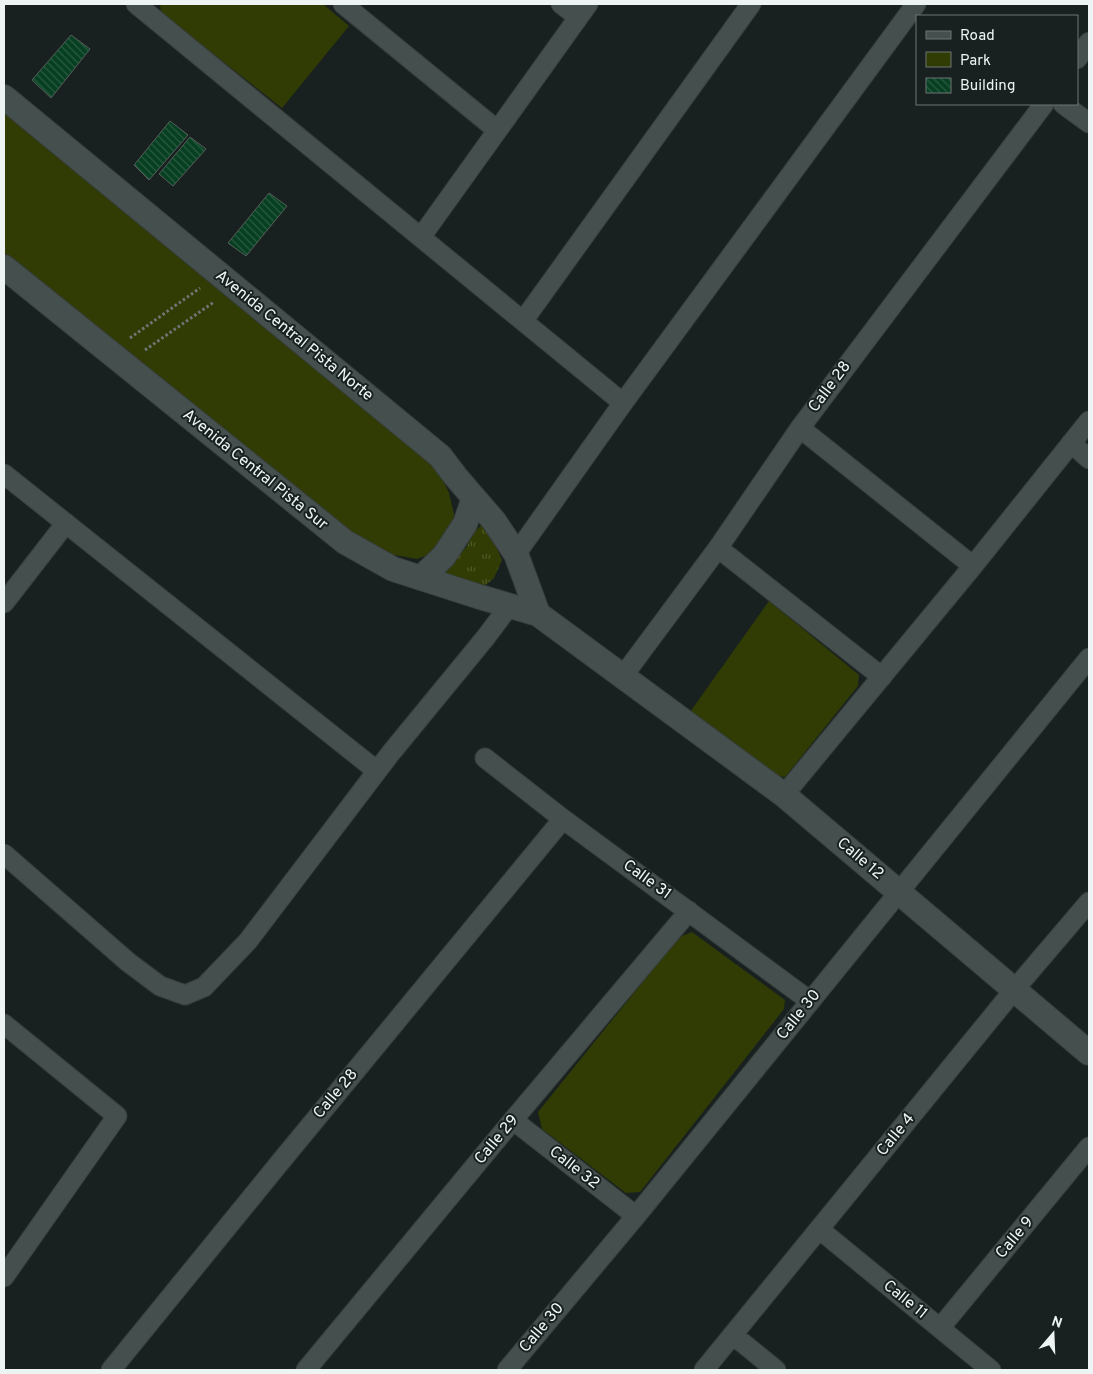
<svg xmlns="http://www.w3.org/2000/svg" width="1093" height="1374" viewBox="0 0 1093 1374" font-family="Overpass,sans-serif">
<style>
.grass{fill:url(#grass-tufts)}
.park{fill:#313c04}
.building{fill:url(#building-back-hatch);stroke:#575e59}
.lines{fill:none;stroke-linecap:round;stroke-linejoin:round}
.minor-casing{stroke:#373d3c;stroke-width:21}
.tertiary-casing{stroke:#373d3c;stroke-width:26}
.path{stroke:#6f7675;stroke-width:3;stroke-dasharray:2.5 2.5;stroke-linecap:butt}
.minor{stroke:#45504e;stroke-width:19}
.tertiary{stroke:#45504e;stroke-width:24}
.labels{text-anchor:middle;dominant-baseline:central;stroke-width:4;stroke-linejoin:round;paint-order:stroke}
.street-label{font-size:16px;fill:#eef4f3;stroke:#182120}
</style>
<defs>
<pattern id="grass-tufts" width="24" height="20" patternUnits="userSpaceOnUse" patternTransform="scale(1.25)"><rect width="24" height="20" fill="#313c04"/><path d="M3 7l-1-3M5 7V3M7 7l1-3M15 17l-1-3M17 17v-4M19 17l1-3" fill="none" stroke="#4f5929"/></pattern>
<pattern id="building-back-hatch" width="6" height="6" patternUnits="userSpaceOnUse" patternTransform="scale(1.25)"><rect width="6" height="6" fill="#063f21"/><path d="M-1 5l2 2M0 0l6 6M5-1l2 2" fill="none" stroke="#2b5b42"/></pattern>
</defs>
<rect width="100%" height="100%" fill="#182120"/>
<!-- grass -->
<path class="grass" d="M482 525 490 533 502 560 494 578 481 589 444 573 467 546 474 532Z"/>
<!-- park -->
<path class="park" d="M160 4H323L349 26 282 108 161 13Z
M4 109 432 458 449 493 454 514 452 532 438 551 417 559 378 552 350 540 4 254Z
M769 601 859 675 858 686 785 777 770 775 690 712Z
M692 932 785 1000 784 1009 640 1192 626 1193 542 1129 538 1112 679 937Z"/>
<!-- building -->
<path class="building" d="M71 35 90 49 51 98 32 80Z
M170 121 188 135 149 180 134 165Z
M190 137 206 149 173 186 159 174Z
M269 193 287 206 246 256 228 243Z"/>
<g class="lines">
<!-- minor casing -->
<g class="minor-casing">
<path id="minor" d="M136 4 623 403
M343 4 497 130
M561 4 578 17
M1077 59 1089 42
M1063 104 1089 123
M421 237 588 4
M523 321 751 4
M800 428 973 566
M1071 443 1089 459
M4 474 377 771
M718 548 882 677
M516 554 623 403 916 4
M4 603 66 523
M623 676 718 548 800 428 1044 104
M485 758 563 819 810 1001
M784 795 973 566 1089 421
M4 854 128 962 160 986 185 995 204 987 248 941 390 754 486 637 510 605
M4 1024 117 1116 4 1277
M513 1120 636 1216
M819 1229 991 1370
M940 1328 1089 1147
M733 1335 776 1370
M111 1370 277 1166 563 819
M306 1370 513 1120 689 911
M507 1370 636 1216 1089 658
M704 1370 1014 990 1089 902"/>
</g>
<!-- tertiary casing -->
<g class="tertiary-casing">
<path id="tertiary" d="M4 97 440 456 456 477 494 521 516 554 538 614
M4 267 345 542 393 569 480 597 538 614 784 795 1089 1053
M421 578 444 556 465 524 474 498"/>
</g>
<!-- path -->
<path class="path" d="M130 338 200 288
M145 350 214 302"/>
<!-- minor -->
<use href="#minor" class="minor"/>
<!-- tertiary -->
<use href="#tertiary" class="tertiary"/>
</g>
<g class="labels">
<!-- street labels -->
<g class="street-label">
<text transform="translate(294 336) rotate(39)">Avenida Central Pista Norte</text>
<text transform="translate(830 387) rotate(-53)">Calle 28</text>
<text transform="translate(255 470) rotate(39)">Avenida Central Pista Sur</text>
<text transform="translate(860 859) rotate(40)">Calle 12</text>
<text transform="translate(647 880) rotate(36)">Calle 31</text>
<text transform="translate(799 1015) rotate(-51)">Calle 30</text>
<text transform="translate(336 1094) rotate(-50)">Calle 28</text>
<text transform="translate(896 1135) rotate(-51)">Calle 4</text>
<text transform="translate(497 1140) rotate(-50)">Calle 29</text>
<text transform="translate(574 1168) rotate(38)">Calle 32</text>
<text transform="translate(1015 1238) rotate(-50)">Calle 9</text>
<text transform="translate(905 1300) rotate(39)">Calle 11</text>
<text transform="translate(542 1328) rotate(-50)">Calle 30</text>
</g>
</g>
<!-- border -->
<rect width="1093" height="1374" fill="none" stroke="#eef4f3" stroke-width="10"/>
<!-- legend -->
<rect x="916" y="15" width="162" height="90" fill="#182120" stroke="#6e7574"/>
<rect x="926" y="31" width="25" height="8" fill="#45504e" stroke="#6e7574"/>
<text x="960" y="40" font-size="15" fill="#eef4f3">Road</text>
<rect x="926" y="52" width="25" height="15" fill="#313c04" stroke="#6e7574"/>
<text x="960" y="65" font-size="15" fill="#eef4f3">Park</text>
<rect x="926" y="78" width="25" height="15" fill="url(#building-back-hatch)" stroke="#6e7574"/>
<text x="960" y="90" font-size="15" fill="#eef4f3">Building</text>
<!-- north arrow -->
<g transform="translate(1053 1334) rotate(19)" stroke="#182120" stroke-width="4" paint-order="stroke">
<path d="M0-4L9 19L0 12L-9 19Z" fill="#eef4f3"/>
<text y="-8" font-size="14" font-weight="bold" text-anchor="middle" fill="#eef4f3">N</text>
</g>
</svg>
